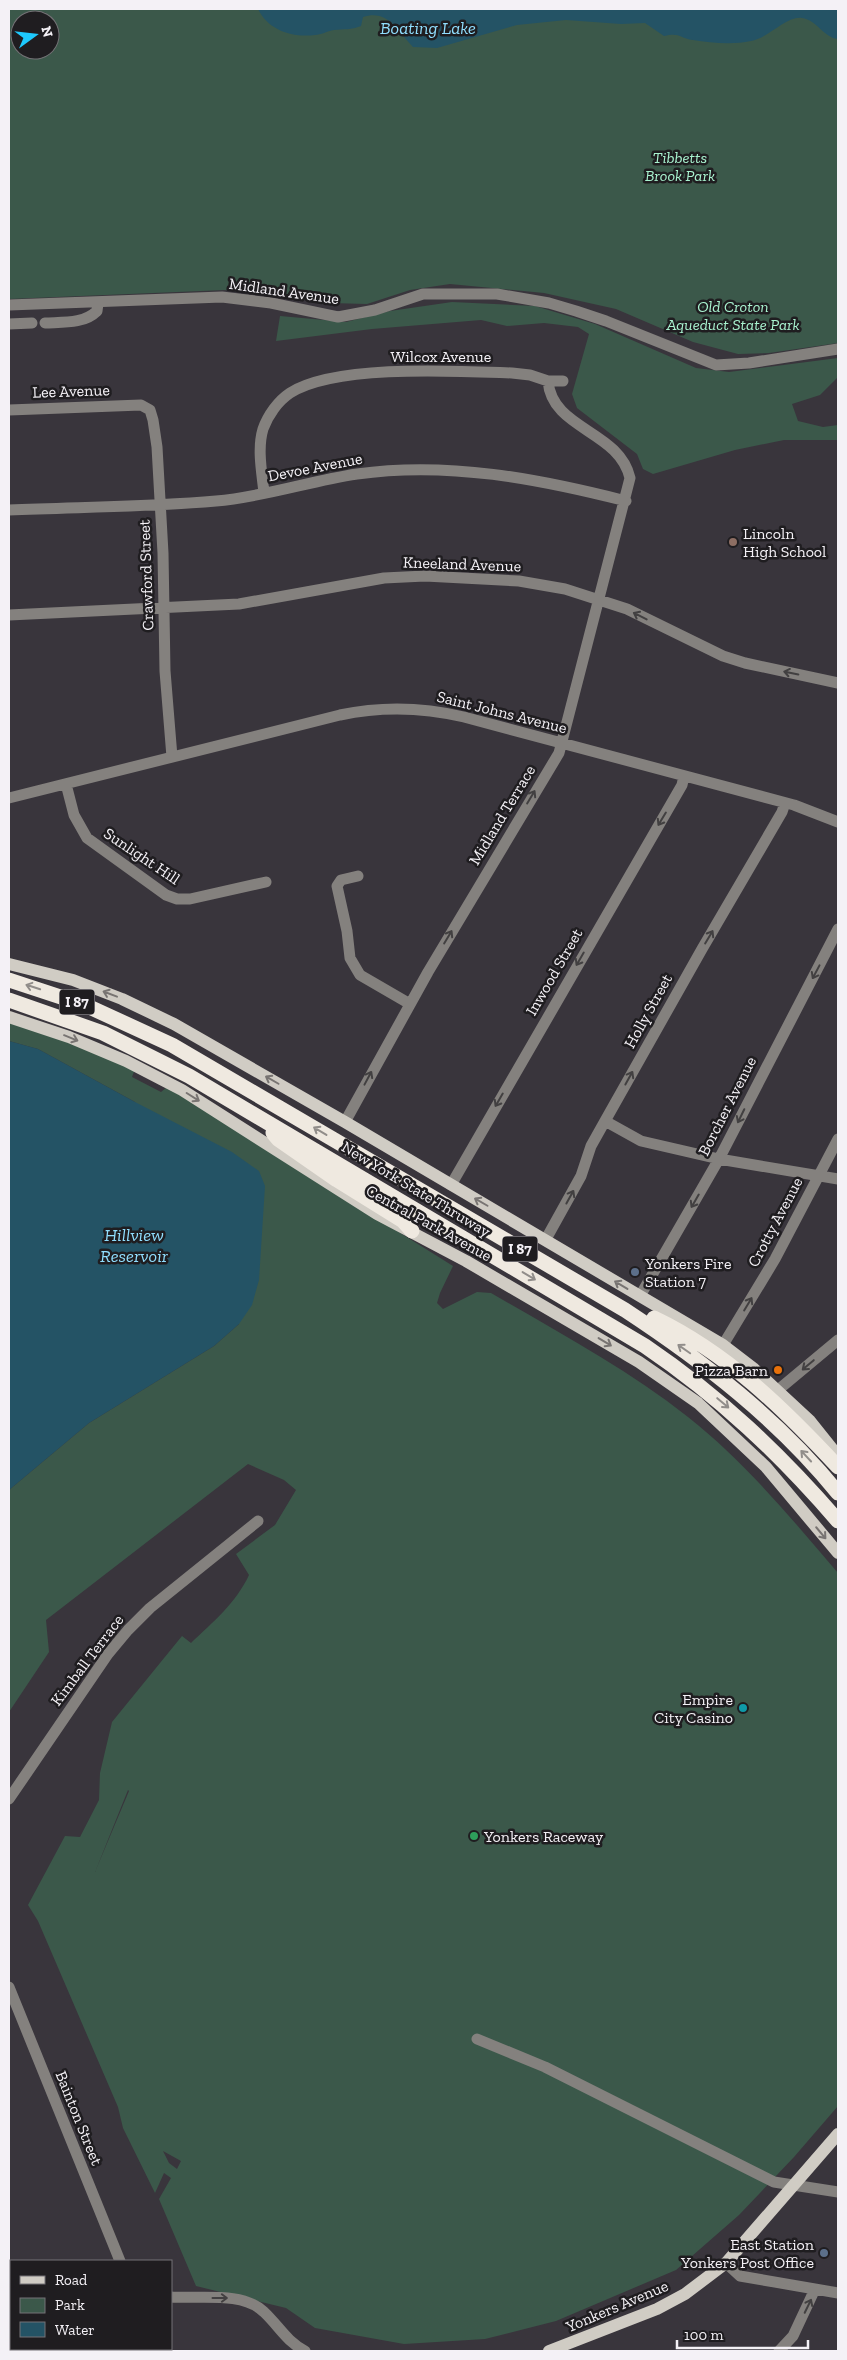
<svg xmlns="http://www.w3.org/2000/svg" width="847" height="2360" viewBox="0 0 847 2360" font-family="'Zilla Slab',serif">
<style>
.green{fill:#3b584a;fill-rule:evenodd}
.water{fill:#245365}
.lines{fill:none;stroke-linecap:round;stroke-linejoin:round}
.minor{stroke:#84817e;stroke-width:11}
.major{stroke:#d0ccc4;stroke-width:12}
.highway{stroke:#efe9e0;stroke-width:15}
.oneway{stroke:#424041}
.oneway2{stroke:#918d8a}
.oneway3{stroke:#787472}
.education-dot{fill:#8d6e63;stroke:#1f1d20;stroke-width:2}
.service-dot{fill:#5c6f8a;stroke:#1f1d20;stroke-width:2}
.food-dot{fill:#e8710a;stroke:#1f1d20;stroke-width:2}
.culture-dot{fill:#0f9aa8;stroke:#1f1d20;stroke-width:2}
.leisure-dot{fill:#2e9e5b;stroke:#1f1d20;stroke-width:2}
.labels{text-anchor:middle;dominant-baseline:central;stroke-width:5;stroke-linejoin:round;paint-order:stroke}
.shield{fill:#1f1d20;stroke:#b4b1b6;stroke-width:1}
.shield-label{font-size:15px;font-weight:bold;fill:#f4f1f6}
.park-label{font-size:16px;font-style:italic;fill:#a9f3d0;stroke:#1f1d20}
.street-label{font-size:16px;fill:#f4f1f6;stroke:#1f1d20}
.poi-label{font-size:16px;fill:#f4f1f6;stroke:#1f1d20;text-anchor:start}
.water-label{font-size:18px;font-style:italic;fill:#90defe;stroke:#1f1d20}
</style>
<rect width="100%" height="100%" fill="#39353c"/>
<!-- green -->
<path class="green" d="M9 9H838V343L769 353 738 354 693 342 616 309 544 293 450 284 410 290 367 304 330 303 225 290 9 299ZM20 20H50V50H20Z
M452 302 535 306 595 324 696 368 729 372 838 358V377L820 395 792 404 798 421 823 427 838 425V440H784L735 450 653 474 643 469 637 454 577 408 572 394 589 334 578 327 544 323 507 326 481 320 372 329 276 341 280 316 346 322 390 311Z
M9 1021 19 1023 135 1069 132 1077 161 1092 167 1087 453 1266 440 1293 437 1303 443 1309 477 1292 491 1293C558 1332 627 1369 688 1417 745 1462 791 1518 838 1573V2106L794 2157 739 2215 676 2270 556 2321 485 2339 404 2344 315 2328 286 2308 196 2286 159 2199 171 2178 164 2173 155 2193 123 2128 118 2107 38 1921 28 1905 65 1836 80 1837 99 1800 100 1773 112 1722 182 1636 191 1643C213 1622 236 1603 249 1575L236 1554 275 1525 296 1490 284 1480 248 1464 46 1620 49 1652 9 1712V1490L89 1423 214 1346 239 1324 135 1102 38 1049 9 1041ZM128 1790 129 1791 95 1872ZM163 2151 181 2161 177 2169 169 2163Z"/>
<!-- water -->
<path class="water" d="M258 9H838V39C824 38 817 20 802 18 786 16 769 38 751 41 733 45 711 43 693 40 679 38 680 32 664 36L645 23 621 24 566 20 517 25 437 48 413 47C397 30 388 9 363 17L361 26C351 30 344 29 334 30 327 31 321 35 315 35 292 38 268 30 258 9Z
M9 1041 38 1049 135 1102 232 1152 259 1171 265 1186 259 1280 252 1305 239 1324 214 1346 89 1423 9 1490Z"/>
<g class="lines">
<!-- minor -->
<path class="minor" d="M9 305 222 297 271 303 338 317 375 310 423 294H497L549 303 576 311 606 321 716 365 749 363 838 349
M45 323C63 322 84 324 97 311L98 303
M9 324 32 323
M548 381H563
M9 410 141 405 150 410 153 420 157 447 163 553 165 671 172 757
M264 493C262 473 257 449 263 429 268 415 278 401 290 393 335 364 457 371 512 373L530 375 548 381C552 430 619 430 630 478L559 753 428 972 345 1122
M9 510C78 507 148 507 216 501 264 497 310 481 357 474 448 461 539 479 626 501
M9 615 239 604 384 578 425 576 519 581 565 589 627 609 723 656 745 663 838 683
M66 784 74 815 87 838 166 895 177 899H190L266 882
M9 798 340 715C382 706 422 707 464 717L794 805 838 822
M358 876 341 880 337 886 347 931 350 958 360 975 410 1004
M605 1121 641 1141 719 1159 838 1179
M451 1185 682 785 684 776
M546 1239 581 1176 591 1146 605 1121 702 949 782 812 785 803
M640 1296 719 1159 838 929
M723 1345 775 1259 838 1139
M778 1390 838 1340
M9 1799 108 1654 128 1630 150 1608 258 1521
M9 1987 120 2261
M477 2039 545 2067 774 2182 838 2192
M726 2263 740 2276 838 2293
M9 2277 11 2278
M171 2297C199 2299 243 2291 264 2312 279 2326 286 2341 305 2351
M9 2301H11
M779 2351 793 2336 815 2289"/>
<!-- major -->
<path class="major" d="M9 964 73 980 122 999 174 1024 345 1122 723 1345 753 1368 810 1421 838 1456
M9 1017 69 1037 126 1061 182 1090 377 1214 466 1261 639 1362 698 1403 766 1467 838 1553
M549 2351 657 2309 685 2294 726 2263 838 2134"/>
<!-- highway -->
<path class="highway" d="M9 980 85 1005 172 1045 625 1310C704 1362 778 1419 838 1493
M9 1000 103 1033 189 1076 645 1346C720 1397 779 1453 838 1521
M273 1133 278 1139 337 1180 403 1221 412 1231
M654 1318C727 1353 783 1408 838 1467"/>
</g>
<!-- one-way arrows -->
<defs><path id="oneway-shaft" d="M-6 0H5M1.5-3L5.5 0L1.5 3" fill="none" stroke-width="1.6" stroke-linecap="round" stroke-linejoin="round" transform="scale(1.25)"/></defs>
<g class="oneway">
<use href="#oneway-shaft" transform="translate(640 616) rotate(-153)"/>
<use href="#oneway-shaft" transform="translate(791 673) rotate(-168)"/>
<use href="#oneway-shaft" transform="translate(531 797) rotate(-59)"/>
<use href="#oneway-shaft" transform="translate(662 819) rotate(121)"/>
<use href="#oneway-shaft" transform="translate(448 937) rotate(-59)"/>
<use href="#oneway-shaft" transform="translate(709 937) rotate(-59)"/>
<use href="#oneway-shaft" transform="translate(580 959) rotate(120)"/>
<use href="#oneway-shaft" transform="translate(816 972) rotate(118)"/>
<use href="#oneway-shaft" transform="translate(368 1078) rotate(-62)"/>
<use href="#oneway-shaft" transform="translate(629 1078) rotate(-61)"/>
<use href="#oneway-shaft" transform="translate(499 1100) rotate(120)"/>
<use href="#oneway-shaft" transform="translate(741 1116) rotate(116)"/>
<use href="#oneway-shaft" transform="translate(570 1197) rotate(-61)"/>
<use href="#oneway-shaft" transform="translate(695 1201) rotate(120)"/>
<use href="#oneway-shaft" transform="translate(748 1304) rotate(-59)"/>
<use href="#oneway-shaft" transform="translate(808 1365) rotate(140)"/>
<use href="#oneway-shaft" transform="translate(220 2298)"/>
<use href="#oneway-shaft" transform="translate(808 2306) rotate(-64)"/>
</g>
<g class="oneway2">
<use href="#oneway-shaft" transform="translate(33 987) rotate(-162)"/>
<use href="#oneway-shaft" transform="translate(320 1131) rotate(-149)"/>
<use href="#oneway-shaft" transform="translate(529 1276) rotate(31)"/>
<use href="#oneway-shaft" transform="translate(684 1349) rotate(-145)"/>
<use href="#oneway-shaft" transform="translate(723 1403) rotate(40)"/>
<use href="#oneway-shaft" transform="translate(806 1456) rotate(-133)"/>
</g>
<g class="oneway3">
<use href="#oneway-shaft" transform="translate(110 994) rotate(-159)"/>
<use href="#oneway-shaft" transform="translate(71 1038) rotate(22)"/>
<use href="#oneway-shaft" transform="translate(272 1080) rotate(-150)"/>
<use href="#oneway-shaft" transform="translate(193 1097) rotate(32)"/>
<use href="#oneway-shaft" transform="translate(481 1202) rotate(-150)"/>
<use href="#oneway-shaft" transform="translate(621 1285) rotate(-149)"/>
<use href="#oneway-shaft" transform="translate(605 1342) rotate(31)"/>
<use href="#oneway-shaft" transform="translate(821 1533) rotate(50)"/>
</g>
<!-- markers -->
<circle class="education-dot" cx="733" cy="542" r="5"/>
<g class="service-dot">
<circle cx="635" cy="1272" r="5"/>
<circle cx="824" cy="2253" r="5"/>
</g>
<circle class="food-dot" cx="778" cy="1370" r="5"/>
<circle class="culture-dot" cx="743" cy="1708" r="5"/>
<circle class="leisure-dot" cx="474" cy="1836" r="5"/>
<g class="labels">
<!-- shield labels -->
<g class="shield">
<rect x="59.5" y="989.5" width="35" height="25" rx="4"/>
<rect x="502.5" y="1236.5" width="35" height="25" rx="4"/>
</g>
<g class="shield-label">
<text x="77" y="1002">I 87</text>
<text x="520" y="1249">I 87</text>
</g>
<!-- park labels -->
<g class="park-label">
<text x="680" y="157">Tibbetts<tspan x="680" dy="18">Brook Park</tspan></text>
<text x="733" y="306">Old Croton<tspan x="733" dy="18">Aqueduct State Park</tspan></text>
</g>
<!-- street labels -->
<g class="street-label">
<text transform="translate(284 291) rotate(8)">Midland Avenue</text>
<text x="441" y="356">Wilcox Avenue</text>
<text transform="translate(71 391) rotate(-2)">Lee Avenue</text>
<text transform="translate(315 467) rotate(-11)">Devoe Avenue</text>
<text transform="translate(462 564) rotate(2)">Kneeland Avenue</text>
<text transform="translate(146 575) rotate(-92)">Crawford Street</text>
<text transform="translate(502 712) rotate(14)">Saint Johns Avenue</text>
<text transform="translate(502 815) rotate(-59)">Midland Terrace</text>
<text transform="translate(142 856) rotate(34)">Sunlight Hill</text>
<text transform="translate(554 972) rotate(-60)">Inwood Street</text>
<text transform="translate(648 1011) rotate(-61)">Holly Street</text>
<text transform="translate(727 1106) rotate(-63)">Borcher Avenue</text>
<text transform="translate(416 1189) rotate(31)">New York State Thruway</text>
<text transform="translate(775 1222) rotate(-62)">Crotty Avenue</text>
<text transform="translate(429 1223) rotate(29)">Central Park Avenue</text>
<text transform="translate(87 1660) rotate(-53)">Kimball Terrace</text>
<text transform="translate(79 2118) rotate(68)">Bainton Street</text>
<text transform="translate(617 2306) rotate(-23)">Yonkers Avenue</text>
</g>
<!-- poi labels -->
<g class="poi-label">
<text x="743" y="533">Lincoln<tspan x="743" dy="18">High School</tspan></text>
<text x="645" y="1263">Yonkers Fire<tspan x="645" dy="18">Station 7</tspan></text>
<text x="768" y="1370" text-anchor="end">Pizza Barn</text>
<text x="733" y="1699" text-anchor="end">Empire<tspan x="733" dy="18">City Casino</tspan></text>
<text x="484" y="1836">Yonkers Raceway</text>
<text x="814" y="2244" text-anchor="end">East Station<tspan x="814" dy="18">Yonkers Post Office</tspan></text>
</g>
<!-- water labels -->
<g class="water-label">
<text x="428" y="28">Boating Lake</text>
<text x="134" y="1235">Hillview<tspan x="134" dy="21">Reservoir</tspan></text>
</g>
</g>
<!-- border -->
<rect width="847" height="2360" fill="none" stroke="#f4f1f6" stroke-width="20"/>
<!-- legend -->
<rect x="10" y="2260" width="162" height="90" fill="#1f1d20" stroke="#747276"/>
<rect x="20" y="2276" width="25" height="8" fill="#d0ccc4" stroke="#747276"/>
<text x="55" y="2285" font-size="15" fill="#f4f1f6">Road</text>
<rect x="20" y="2298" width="25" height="15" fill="#3b584a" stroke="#747276"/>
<text x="55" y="2310" font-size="15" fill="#f4f1f6">Park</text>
<rect x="20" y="2322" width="25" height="15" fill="#245365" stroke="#747276"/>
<text x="55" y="2335" font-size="15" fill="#f4f1f6">Water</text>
<!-- north arrow -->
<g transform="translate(35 35) rotate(75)"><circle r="24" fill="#1f1d20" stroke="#747276"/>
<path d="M0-4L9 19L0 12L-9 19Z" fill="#1ec9fd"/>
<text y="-8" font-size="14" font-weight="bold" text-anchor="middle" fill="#f4f1f6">N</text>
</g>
<!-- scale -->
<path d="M677 2340v8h131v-8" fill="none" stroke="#f4f1f6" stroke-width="2.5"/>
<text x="684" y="2340" font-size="15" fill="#f4f1f6" stroke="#1f1d20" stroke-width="4" paint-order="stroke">100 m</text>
</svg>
